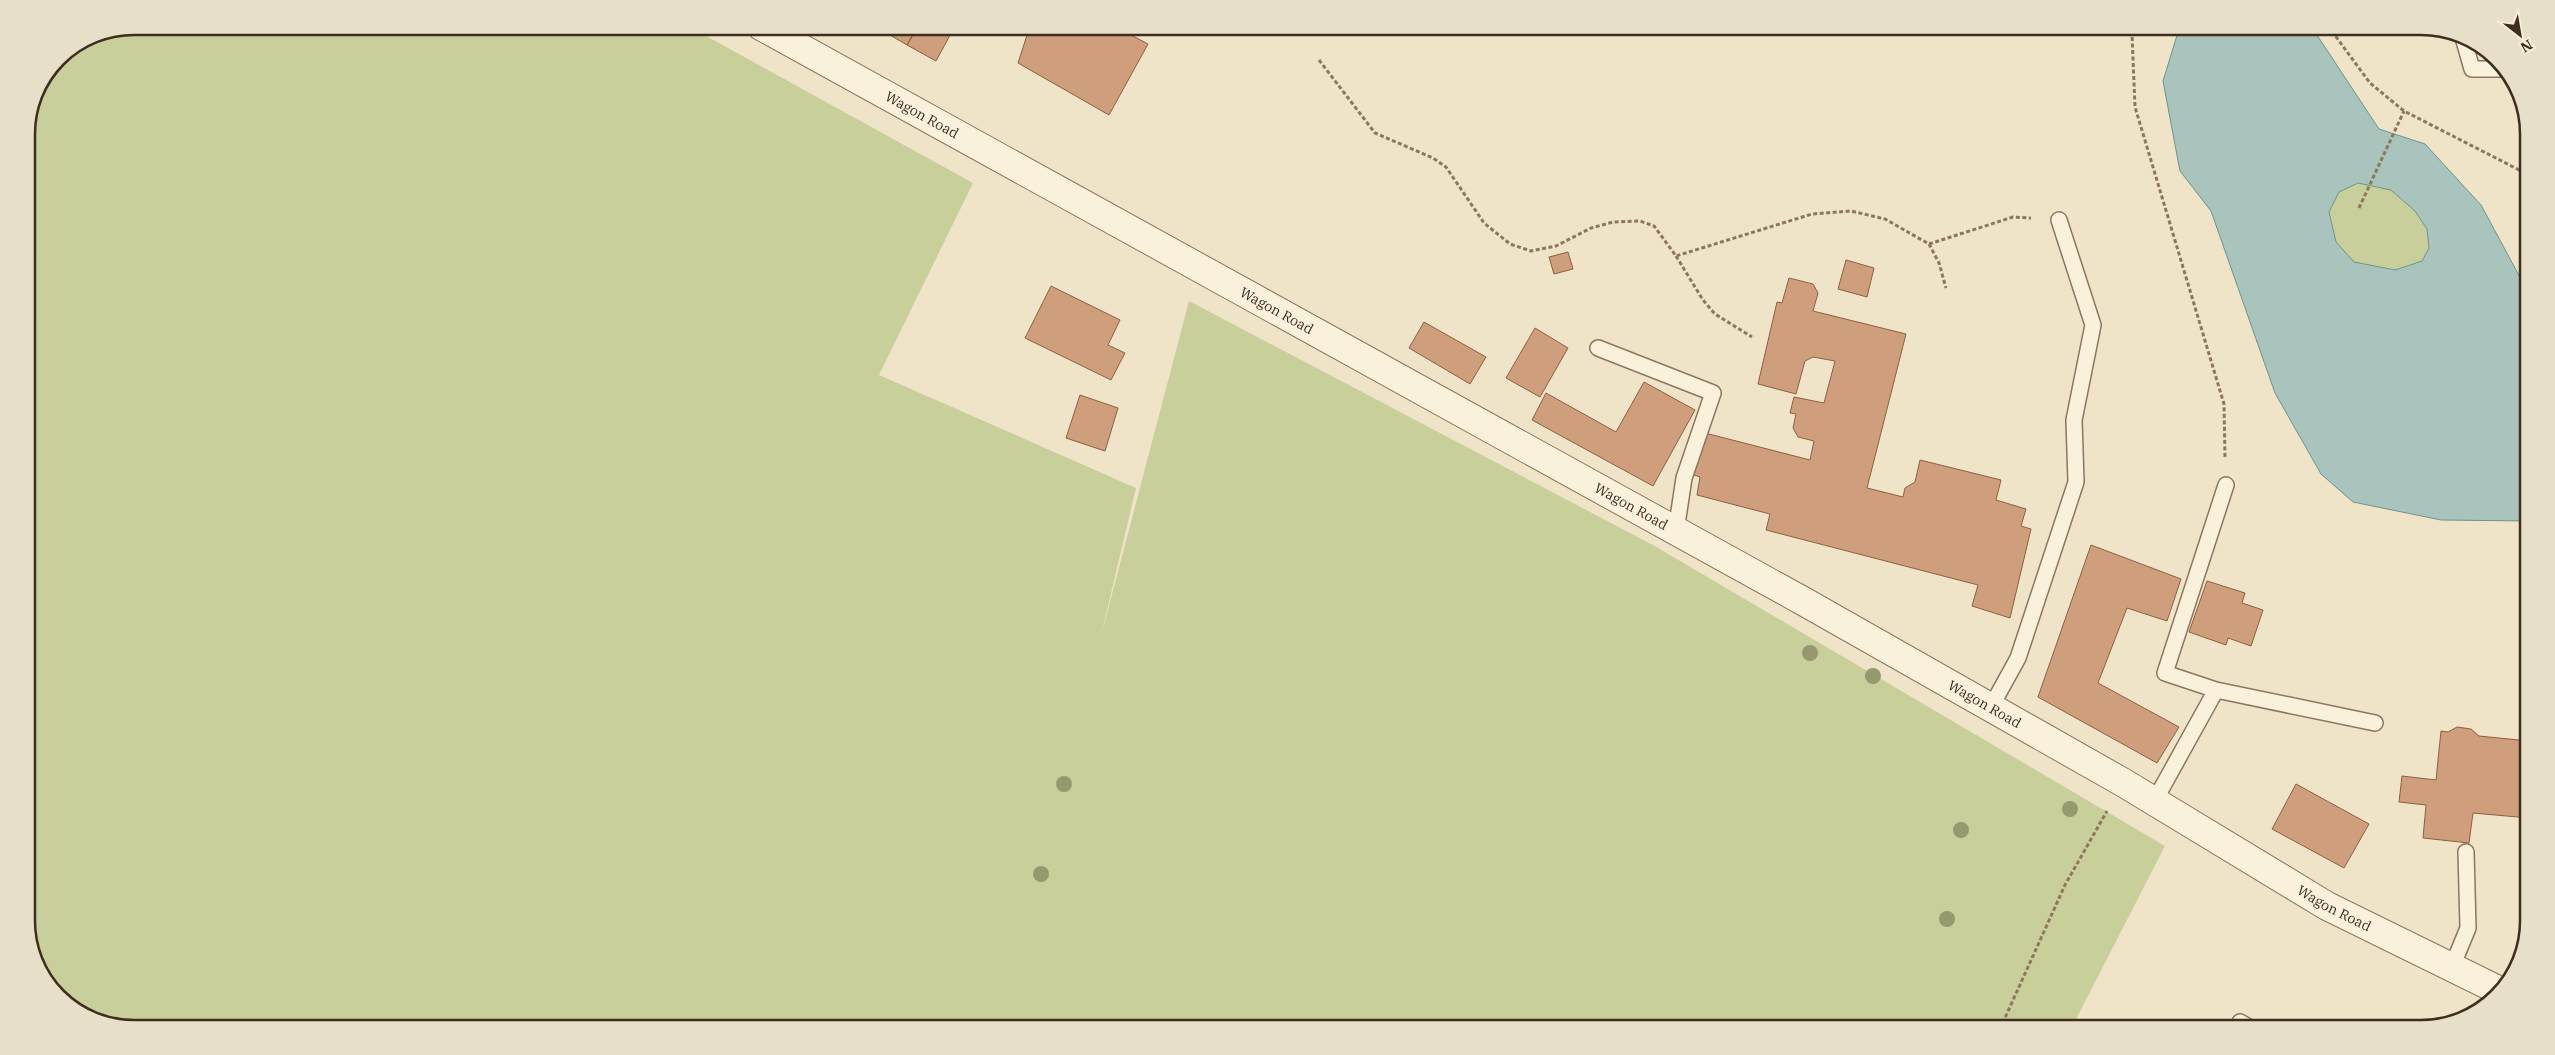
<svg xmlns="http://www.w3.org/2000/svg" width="2555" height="1055" viewBox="0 0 2555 1055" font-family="'IBM Plex Serif',serif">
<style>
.green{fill:#c9cf9b}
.water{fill:#a9c4bc;stroke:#6f938a;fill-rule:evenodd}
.building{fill:#cf9f7d;stroke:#8d5f41}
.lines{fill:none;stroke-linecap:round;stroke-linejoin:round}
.lane-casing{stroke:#8d765c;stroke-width:18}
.street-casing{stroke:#8d765c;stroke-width:30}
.path{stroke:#8d765c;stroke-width:3;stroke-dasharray:4 2.5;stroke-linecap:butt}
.lane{stroke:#faf1dc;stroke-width:15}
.street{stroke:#faf1dc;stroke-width:28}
.tree{fill:#96986f}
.labels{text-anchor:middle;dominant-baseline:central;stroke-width:5;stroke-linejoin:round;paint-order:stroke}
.street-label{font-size:14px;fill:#3d2e20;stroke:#f7eed8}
.rim{fill:none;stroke:#3d2e20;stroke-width:2.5}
</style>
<rect width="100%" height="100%" fill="#f0e4c8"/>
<!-- green -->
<path class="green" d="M134 26H688L973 183 879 375 1136 488 1100 640 1189 301 1653 545 2165 846 2071 1029H134L93 1021 48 987 27 929 26 127 37 86 58 57 93 34Z
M2358 183 2392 190 2415 211 2427 229 2429 248 2422 261 2395 270 2354 262 2336 242 2329 212 2339 192Z"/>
<!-- water -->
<path class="water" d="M2185 26H2311L2379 129 2425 144 2481 205 2529 294V521L2441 520 2353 502 2321 474 2275 393 2211 211 2180 171 2163 81 2178 32ZM2358 183 2391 190 2415 211 2427 229 2429 248 2422 261 2395 270 2354 262 2336 242 2329 212 2339 192Z"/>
<!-- building -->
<path class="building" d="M885 26H918L907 45 883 31Z
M918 26H955L936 61 907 45Z
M1030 26H1114L1148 44 1109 115 1018 63Z
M1568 252 1573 269 1554 274 1549 257Z
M1846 260 1874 268 1867 297 1838 289Z
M1789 278 1813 284 1818 293 1813 311 1906 334 1867 488 1903 497 1905 488 1915 482 1920 460 2001 480 1996 500 2026 509 2021 526 2031 529 2010 618 1972 606 1978 585 1766 530 1770 514 1697 495 1700 477 1694 475 1705 433 1810 460 1814 441 1798 437 1793 428 1796 414 1790 413 1794 397 1824 403 1835 361 1813 357 1805 361 1796 394 1758 384 1777 302 1782 303Z
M1051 286 1120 320 1108 345 1125 353 1111 380 1025 338Z
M1424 322 1486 357 1470 384 1409 348Z
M1535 328 1568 348 1540 397 1506 378Z
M1644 382 1695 410 1653 486 1532 420 1546 393 1616 432Z
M1080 395 1118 408 1105 451 1066 438Z
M2091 545 2181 579 2167 621 2127 608 2098 683 2179 727 2157 763 2038 697Z
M2207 581 2245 593 2242 603 2263 610 2251 646 2228 638 2226 645 2189 632Z
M2457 727 2471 729 2479 736 2529 741V818L2473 813 2469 843 2423 838 2426 805 2399 802 2402 776 2436 780 2441 731 2448 732Z
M2296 784 2369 824 2344 868 2272 829Z"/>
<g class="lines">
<!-- lane casing -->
<g class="lane-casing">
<path id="lane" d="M2462 34 2472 69H2505
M1598 348 1713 393 1684 478 1676 531
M2216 690 2165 673 2226 485
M1991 707 2018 658 2076 482 2074 420 2093 325 2059 220
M2154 802 2216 690 2375 723
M2452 967 2468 928 2466 852
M2240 1022 2252 1029"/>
</g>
<!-- street casing -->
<g class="street-casing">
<g id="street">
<path id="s1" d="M761 26 1803 601 2124 783 2327 906 2498 990"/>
</g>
</g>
<!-- path -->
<path class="path" d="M2138 26 2132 34 2135 107 2224 404 2225 457
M2328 26 2370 83 2404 111 2529 175
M1319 60 1375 133 1433 158 1446 167 1484 223 1510 244 1531 251 1556 246 1591 228 1613 222 1640 221 1654 226 1676 256 1812 214 1851 211 1885 219 1929 244 2013 217 2031 218
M2359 208 2404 111
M1929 244 1939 263 1946 288
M1676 256 1703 300 1715 314 1752 337
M2000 1029 2065 885 2107 811"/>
<!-- lane -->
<use href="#lane" class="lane"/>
<!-- street -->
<use href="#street" class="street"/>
</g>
<!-- trees -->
<g class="tree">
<circle cx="1810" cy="653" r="8"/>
<circle cx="1873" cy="676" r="8"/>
<circle cx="1064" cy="784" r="8"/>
<circle cx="2070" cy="809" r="8"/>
<circle cx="1961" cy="830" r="8"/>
<circle cx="1041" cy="874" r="8"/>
<circle cx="1947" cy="919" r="8"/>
</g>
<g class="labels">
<!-- street labels -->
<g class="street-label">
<text stroke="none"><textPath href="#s1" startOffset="184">Wagon Road</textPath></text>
<text stroke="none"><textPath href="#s1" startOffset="589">Wagon Road</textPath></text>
<text stroke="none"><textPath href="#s1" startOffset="994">Wagon Road</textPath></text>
<text stroke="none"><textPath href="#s1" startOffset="1399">Wagon Road</textPath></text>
<text stroke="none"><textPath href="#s1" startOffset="1804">Wagon Road</textPath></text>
</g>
</g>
<!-- crop -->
<path d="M0 0H2555V1055H0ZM134 35H2421A99 99 0 0 1 2520 134V921A99 99 0 0 1 2421 1020H134A99 99 0 0 1 35 921V134A99 99 0 0 1 134 35Z" fill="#e8dfc9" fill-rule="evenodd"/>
<path class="rim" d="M134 35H2421A99 99 0 0 1 2520 134V921A99 99 0 0 1 2421 1020H134A99 99 0 0 1 35 921V134A99 99 0 0 1 134 35Z"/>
<!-- north arrow -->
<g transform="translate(2520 35) rotate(149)" stroke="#f7eed8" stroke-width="4" paint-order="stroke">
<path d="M0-4L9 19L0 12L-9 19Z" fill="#3d2e20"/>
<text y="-8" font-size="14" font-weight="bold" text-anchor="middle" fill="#3d2e20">N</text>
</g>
</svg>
